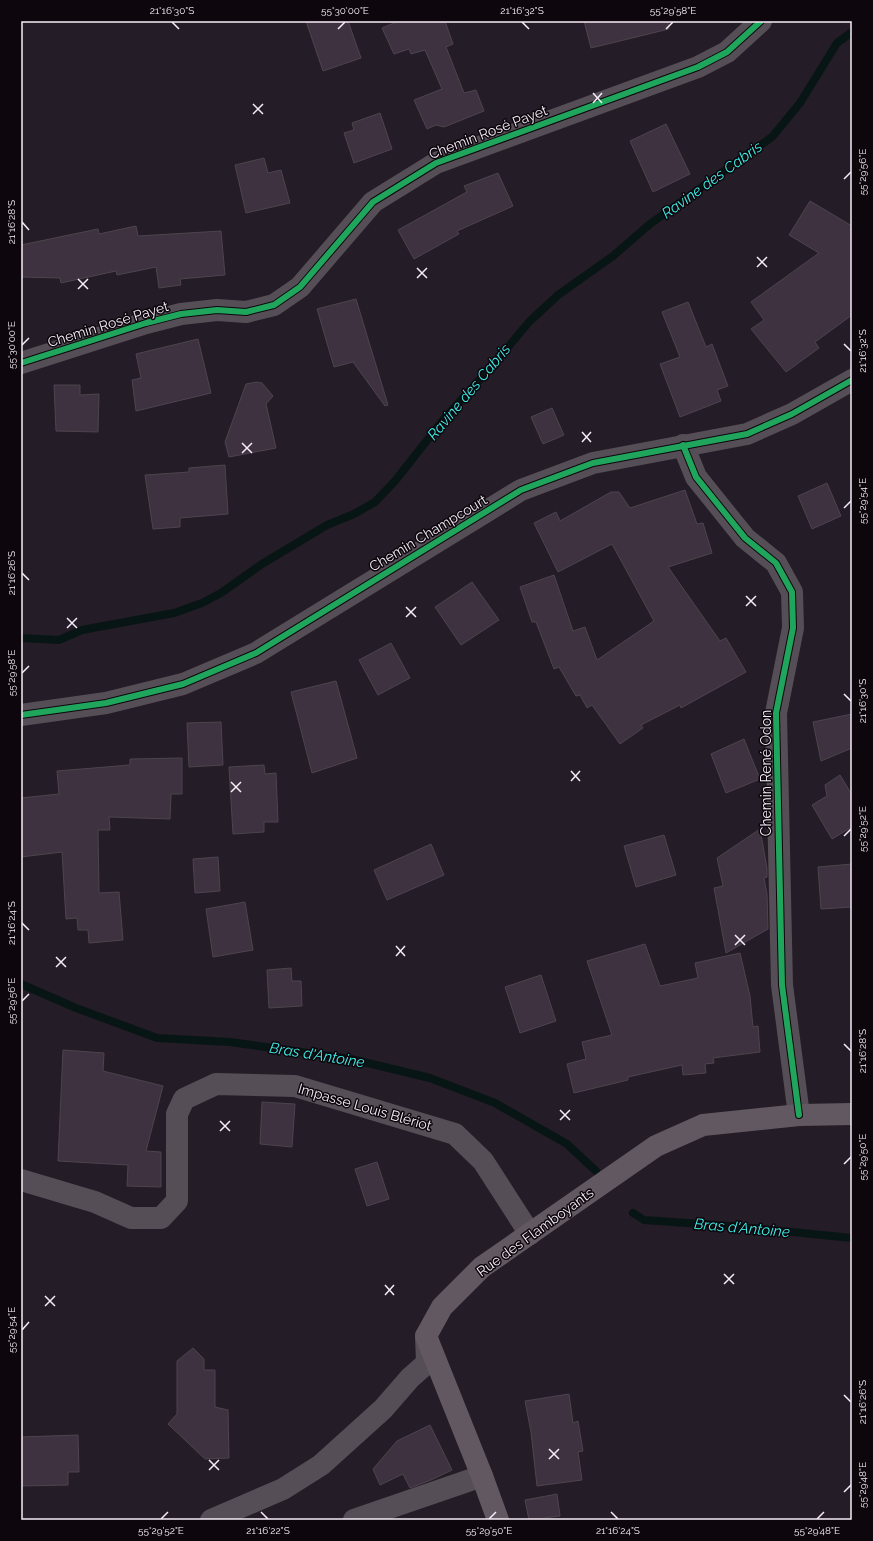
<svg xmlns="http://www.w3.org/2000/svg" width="873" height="1541" viewBox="0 0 873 1541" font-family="Raleway,sans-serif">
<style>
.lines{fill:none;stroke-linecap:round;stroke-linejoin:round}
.stream{stroke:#081515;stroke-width:8}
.building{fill:#3f3240;stroke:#4c454d}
.minor{stroke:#564e56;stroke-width:22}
.secondary{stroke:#625862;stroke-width:22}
.cycleway-casing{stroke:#0d070d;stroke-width:8}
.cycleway{stroke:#20a55d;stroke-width:6}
.ticks{fill:none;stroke:#f7edf8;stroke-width:1.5}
.labels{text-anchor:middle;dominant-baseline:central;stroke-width:3;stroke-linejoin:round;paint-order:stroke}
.street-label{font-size:14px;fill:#f7edf8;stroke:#0d070d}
.water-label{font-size:15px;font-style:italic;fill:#3fefe8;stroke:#0d070d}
.neatline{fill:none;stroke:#f7edf8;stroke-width:1.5}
.ticks-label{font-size:10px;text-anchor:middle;fill:#f7edf8}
</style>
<rect width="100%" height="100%" fill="#241c26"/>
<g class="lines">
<g class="stream">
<polyline points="21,638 59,640 82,630 174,613 202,603 221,593 262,564 327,525 354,514 375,502 395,481 443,420 492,366 529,322 558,295 613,256 650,224 772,137 800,103 837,43 852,32"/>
<polyline points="21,984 76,1008 157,1038 230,1042 351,1059 430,1078 495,1103 567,1144 596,1171"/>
<polyline points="633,1213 644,1220 731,1226 852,1238"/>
</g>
</g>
<g class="building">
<polygon points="306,21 348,21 361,58 323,71"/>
<polygon points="399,21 445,21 453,44 446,47 464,93 476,90 484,111 444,127 436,125 427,129 414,100 442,89 425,50 411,54 409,49 394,54 382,28"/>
<polygon points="584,21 668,21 669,29 591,48"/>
<polygon points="380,113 392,149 354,163 344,133 354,130 352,123"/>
<polygon points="666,124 690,174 653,192 630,141"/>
<polygon points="264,158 268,173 281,170 290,203 246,213 235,165"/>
<polygon points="498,173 513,206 457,231 459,234 414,259 398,230 467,192 464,186"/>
<polygon points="810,201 852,226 852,315 815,342 819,348 786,372 751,329 764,320 751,302 819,253 789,235"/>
<polygon points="136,226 138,236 221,231 225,275 180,279 181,285 159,288 156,267 117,275 116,271 61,283 60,278 21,277 21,245 98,229 99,234"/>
<polygon points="356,299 388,405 385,406 353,362 334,367 317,309"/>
<polygon points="688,302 706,347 712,344 728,386 717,390 721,401 680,417 660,364 680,357 662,312"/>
<polygon points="198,339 211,393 136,411 132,380 141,378 136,354"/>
<polygon points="256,382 262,383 273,396 266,404 276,448 229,457 225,442 246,384"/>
<polygon points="54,385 80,385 80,395 99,394 98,432 56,431"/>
<polygon points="552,408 564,435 543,444 531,417"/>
<polygon points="225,465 228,514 180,518 180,527 153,529 145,475 189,472 189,468"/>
<polygon points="827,483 841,516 812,529 798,496"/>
<polygon points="685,490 697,524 703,523 712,553 668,567 720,641 726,638 746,672 681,708 680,705 641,725 643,728 620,744 592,705 587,708 580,695 576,696 559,667 554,669 536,622 532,622 520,587 554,575 573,631 585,627 597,660 654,621 612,544 558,572 534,523 556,512 560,521 611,492 619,492 630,508"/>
<polygon points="472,582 499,620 461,645 435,607"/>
<polygon points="391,643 410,678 378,695 359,660"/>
<polygon points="336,681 357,758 312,773 291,692"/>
<polygon points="852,714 852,748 821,761 813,722"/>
<polygon points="221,722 223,765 189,767 187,723"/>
<polygon points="744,739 760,779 726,793 711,754"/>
<polygon points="182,758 182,794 171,794 170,819 109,817 110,830 98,830 99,893 119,892 123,940 89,943 88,930 78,930 77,918 66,919 62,852 21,857 21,798 59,794 57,771 130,765 130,759"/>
<polygon points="264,765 265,774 276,773 278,822 264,822 264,832 233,834 229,767"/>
<polygon points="840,775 852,795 852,827 832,839 812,805 827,796 825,785"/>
<polygon points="760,829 767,868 767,877 764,878 767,894 768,929 726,953 714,888 723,886 717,858"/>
<polygon points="664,835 676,875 636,887 624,846"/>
<polygon points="431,844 444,875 387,900 374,870"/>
<polygon points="218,857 220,891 195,893 193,859"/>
<polygon points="852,864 852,907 821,909 818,867"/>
<polygon points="245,902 253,950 213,957 206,909"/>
<polygon points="645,944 660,986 698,978 695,963 740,953 750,996 753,1027 758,1026 760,1052 713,1058 714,1063 705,1064 706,1073 683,1075 682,1065 628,1077 628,1080 574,1093 567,1064 586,1059 582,1042 612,1035 587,961"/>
<polygon points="291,968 292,981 301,981 302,1006 269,1008 267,970"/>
<polygon points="541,975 556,1021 520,1033 505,987"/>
<polygon points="63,1050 104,1053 103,1071 163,1086 146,1151 161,1152 161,1187 127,1186 128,1165 58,1161"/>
<polygon points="262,1102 295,1104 292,1147 260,1144"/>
<polygon points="377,1162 389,1199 367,1206 355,1169"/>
<polygon points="193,1348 204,1359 204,1370 215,1370 215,1407 228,1410 229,1458 205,1459 168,1424 177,1414 177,1361"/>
<polygon points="569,1394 573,1423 578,1421 583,1451 578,1452 582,1480 537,1486 531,1432 525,1401"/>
<polygon points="430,1425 452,1470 431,1480 410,1488 403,1474 380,1485 373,1469 397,1441"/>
<polygon points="78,1435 79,1472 68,1472 68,1485 21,1486 21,1437"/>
<polygon points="557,1494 560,1516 529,1520 525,1500"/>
</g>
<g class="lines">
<g class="minor">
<polyline points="21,363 146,323 181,314 217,310 246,312 274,305 300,287 373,202 436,163 698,67 727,52 761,21"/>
<polyline points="683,445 696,477 745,538 776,563 792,592 793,628 776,713 782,985 799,1115"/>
<polyline points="21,715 106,703 183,684 256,653 521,490 593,463 747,434 792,414 852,380"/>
<polyline points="21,1180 95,1202 131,1218 161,1218 177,1201 177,1114 184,1099 216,1084 295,1086 455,1134 483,1161 530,1234"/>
<polyline points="211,1520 283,1489 321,1465 383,1409 410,1378 427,1363 426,1336"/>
<polyline points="354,1520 482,1476"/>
</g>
<polyline class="secondary" points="498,1520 482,1476 426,1336 442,1307 482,1267 656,1146 703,1125 799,1115 852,1114"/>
<defs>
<g id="cycleway">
<polyline points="21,363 146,323 181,314 217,310 246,312 274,305 300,287 373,202 436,163 698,67 727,52 761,21"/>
<polyline points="683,445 696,477 745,538 776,563 792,592 793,628 776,713 782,985 799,1115"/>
<polyline points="21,715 106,703 183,684 256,653 521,490 593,463 747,434 792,414 852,380"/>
</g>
</defs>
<use href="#cycleway" class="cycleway-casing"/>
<use href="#cycleway" class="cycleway"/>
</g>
<path class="ticks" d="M172 22 179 29M522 22 529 29M338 29 345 22M666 29 673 22M593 93 602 103M593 103 602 93M253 104 263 114M253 114 263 104M844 179 851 172M22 222 29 230M757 257 767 267M757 267 767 257M417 268 427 278M417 278 427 268M78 279 88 289M78 289 88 279M844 344 851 351M22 345 29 338M582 432 591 442M582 442 591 432M242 443 252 453M242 453 252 443M844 508 851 501M22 573 29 580M746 596 756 606M746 606 756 596M406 607 416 617M406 617 416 607M67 618 77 628M67 628 77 618M22 673 29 666M844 694 851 701M571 771 580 781M571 781 580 771M231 782 241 792M231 792 241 782M844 836 851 829M22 923 29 930M735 935 745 945M735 945 745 935M396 946 405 956M396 956 405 946M56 957 66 967M56 967 66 957M22 1001 29 994M844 1044 851 1051M560 1110 570 1120M560 1120 570 1110M220 1121 230 1131M220 1131 230 1121M844 1164 851 1157M724 1274 734 1284M724 1284 734 1274M385 1285 394 1295M385 1295 394 1285M45 1296 55 1306M45 1306 55 1296M22 1330 29 1322M844 1395 851 1402M549 1449 559 1459M549 1459 559 1449M209 1460 219 1470M209 1470 219 1460M844 1492 851 1485M261 1512 268 1519M611 1512 618 1519M161 1519 168 1512M489 1519 496 1512M817 1519 824 1512"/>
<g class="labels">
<g class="street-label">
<text transform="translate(488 132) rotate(-21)">Chemin Rosé Payet</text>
<text transform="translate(108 324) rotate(-17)">Chemin Rosé Payet</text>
<text transform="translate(428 533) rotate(-31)">Chemin Champcourt</text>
<text transform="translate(766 773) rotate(-90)">Chemin René Odon</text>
<text transform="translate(365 1107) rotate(16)">Impasse Louis Blériot</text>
<text transform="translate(535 1232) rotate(-36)">Rue des Flamboyants</text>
</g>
<g class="water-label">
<text transform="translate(712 180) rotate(-36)">Ravine des Cabris</text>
<text transform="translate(469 392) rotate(-50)">Ravine des Cabris</text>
<text transform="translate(317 1055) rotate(9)">Bras d'Antoine</text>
<text transform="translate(742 1228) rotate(5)">Bras d'Antoine</text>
</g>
</g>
<rect width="873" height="1541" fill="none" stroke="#0d070d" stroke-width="44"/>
<rect x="22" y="22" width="829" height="1497" class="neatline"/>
<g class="ticks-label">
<text x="172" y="14">21°16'30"S</text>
<text x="345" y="14">55°30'00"E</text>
<text x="522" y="14">21°16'32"S</text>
<text x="673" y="14">55°29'58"E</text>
<text transform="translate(862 172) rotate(-90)" y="4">55°29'56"E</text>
<text transform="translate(11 222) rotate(-90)" y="4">21°16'28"S</text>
<text transform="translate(11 345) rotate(-90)" y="4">55°30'00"E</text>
<text transform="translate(862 351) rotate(-90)" y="4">21°16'32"S</text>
<text transform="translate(862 501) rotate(-90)" y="4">55°29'54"E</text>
<text transform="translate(11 573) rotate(-90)" y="4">21°16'26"S</text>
<text transform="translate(11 673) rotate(-90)" y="4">55°29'58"E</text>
<text transform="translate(862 701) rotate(-90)" y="4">21°16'30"S</text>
<text transform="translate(862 829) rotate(-90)" y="4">55°29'52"E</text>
<text transform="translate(11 923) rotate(-90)" y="4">21°16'24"S</text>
<text transform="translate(11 1001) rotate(-90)" y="4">55°29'56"E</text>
<text transform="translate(862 1051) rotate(-90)" y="4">21°16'28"S</text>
<text transform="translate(862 1157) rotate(-90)" y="4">55°29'50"E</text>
<text transform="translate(11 1330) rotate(-90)" y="4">55°29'54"E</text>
<text transform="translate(862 1402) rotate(-90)" y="4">21°16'26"S</text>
<text transform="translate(862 1485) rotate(-90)" y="4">55°29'48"E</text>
<text x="161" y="1534">55°29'52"E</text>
<text x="268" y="1534">21°16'22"S</text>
<text x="489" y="1534">55°29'50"E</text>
<text x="618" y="1534">21°16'24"S</text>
<text x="817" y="1534">55°29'48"E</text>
</g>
</svg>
